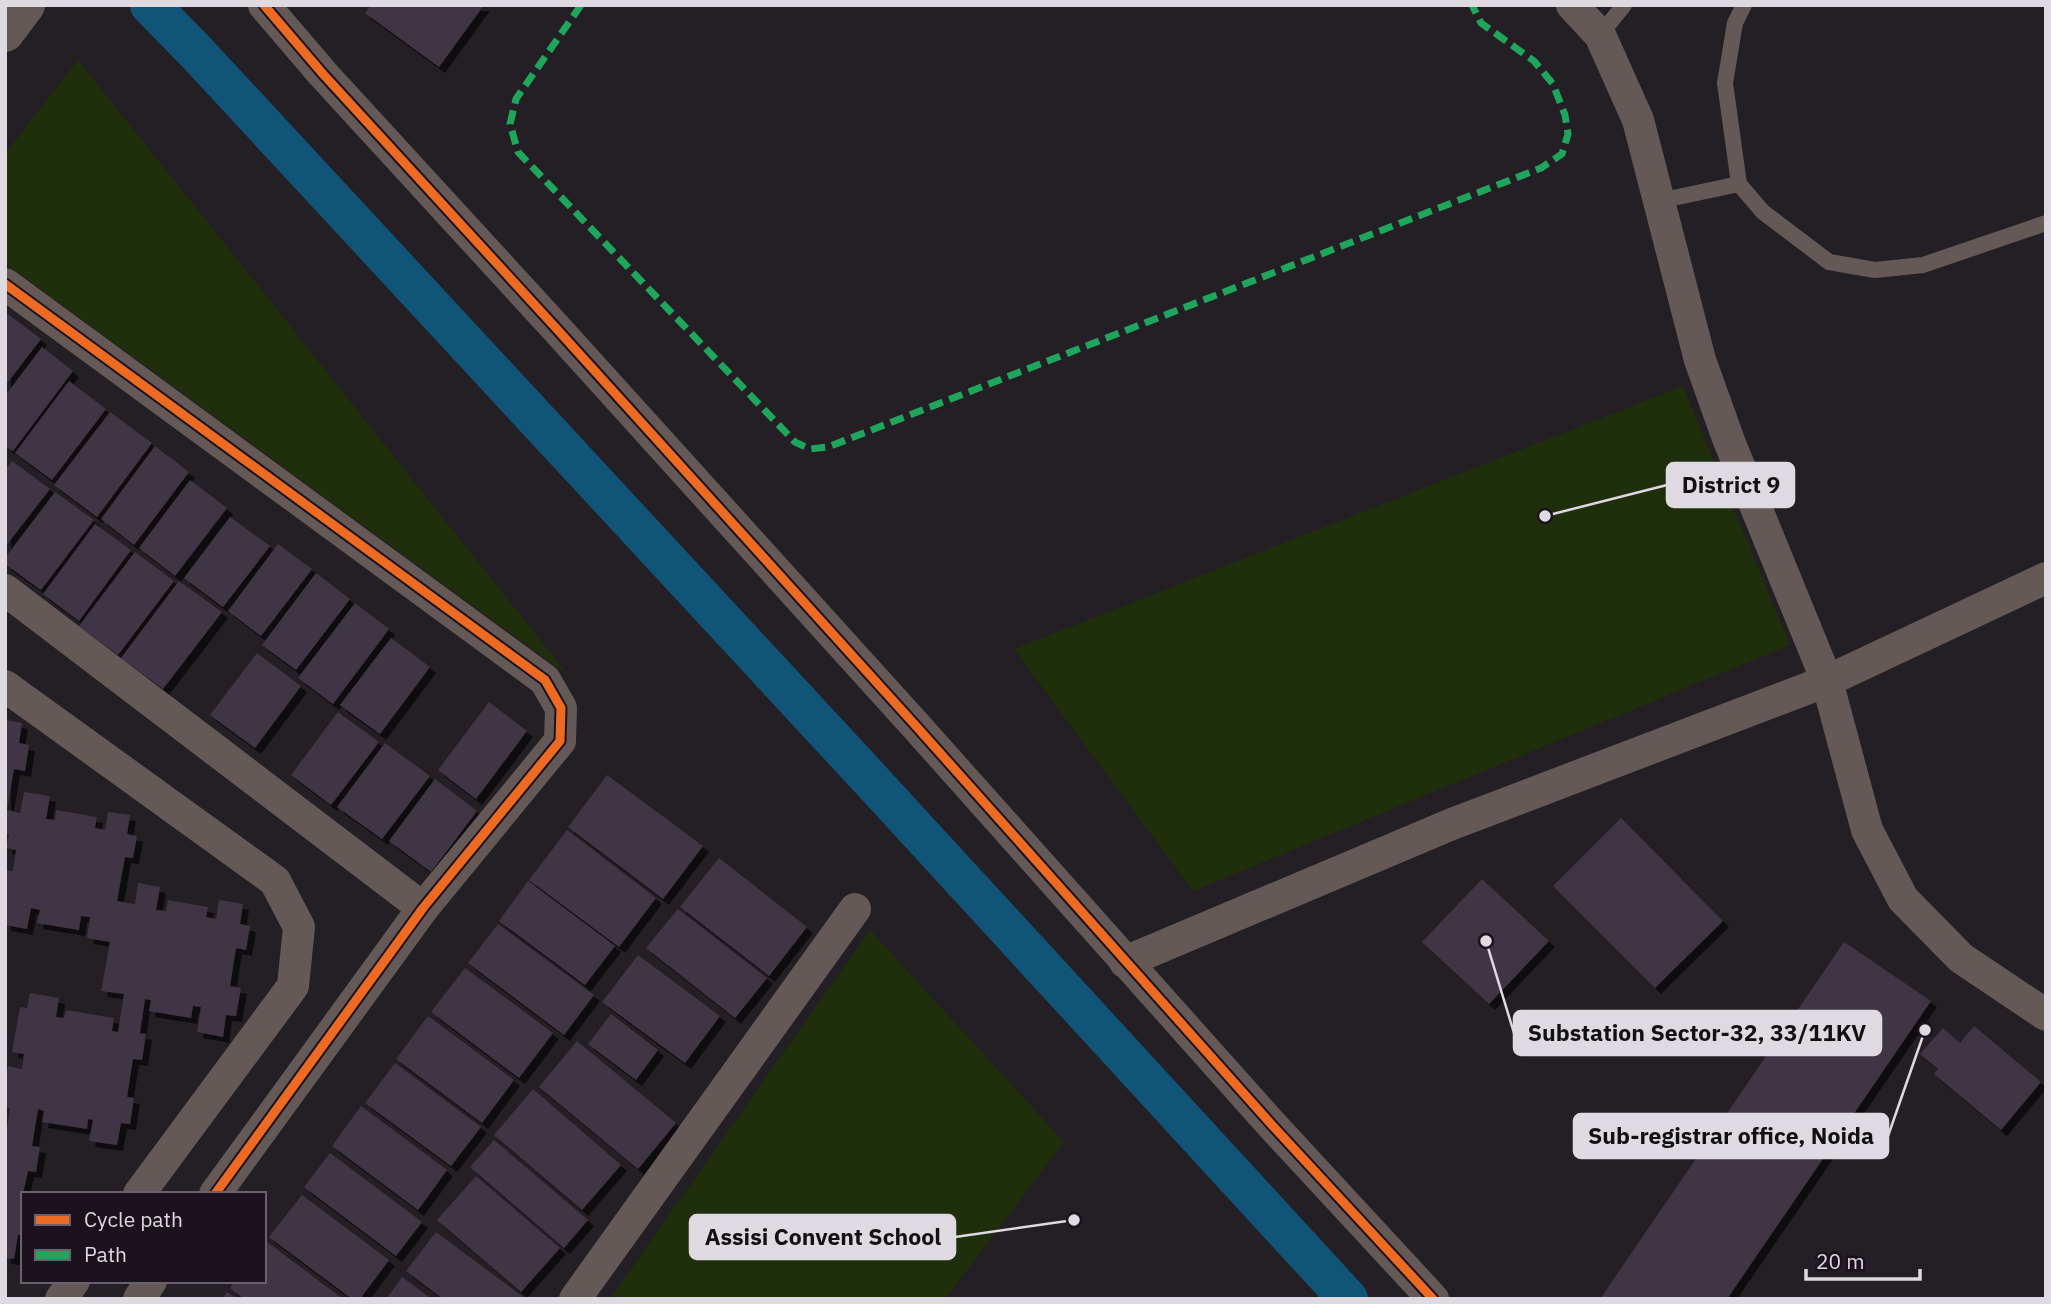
<svg xmlns="http://www.w3.org/2000/svg" width="2051" height="1304" viewBox="0 0 2051 1304" font-family="'IBM Plex Sans',sans-serif">
<style>
.green{fill:#202f0b}
.lines{fill:none;stroke-linecap:round;stroke-linejoin:round}
.canal{stroke:#105578;stroke-width:40}
.building{fill:#403544;filter:url(#shadow)}
.service{stroke:#645956;stroke-width:16}
.minor{stroke:#645956;stroke-width:32}
.tertiary{stroke:#645956;stroke-width:38}
.quiet{stroke:#20a55d;stroke-width:7;stroke-dasharray:14 7;stroke-linecap:butt}
.cycleway-casing{stroke:#1b121e;stroke-width:13}
.cycleway{stroke:#ed6a23;stroke-width:9}
.leader{fill:none;stroke:#dfd9e1;stroke-width:2.5}
.callout-dot{fill:#dfd9e1;stroke:#1b121e;stroke-width:2.5}
.callout{fill:#dfd9e1;stroke:#dfd9e1;stroke-width:2.5}
.callout-label{font-size:23px;text-anchor:middle;font-weight:bold;fill:#111}
</style>
<defs>
<filter id="shadow"><feDropShadow dx="6" dy="6" stdDeviation="0" flood-color="#0009"/></filter>
</defs>
<rect width="100%" height="100%" fill="#231f24"/>
<g class="green">
<polygon points="78,60 569,676 5,263 5,154"/>
<polygon points="1683,386 1790,645 1193,891 1014,649"/>
<polygon points="870,930 1064,1142 945,1299 610,1299"/>
</g>
<g class="lines">
<polyline class="canal" points="150,5 197,53 870,779 1348,1299"/>
</g>
<g class="building">
<polygon points="371,5 484,5 439,67 365,13"/>
<polygon points="8,314 41,339 5,386 5,319"/>
<polygon points="42,347 73,371 13,451 5,446 5,396"/>
<polygon points="69,381 106,409 52,480 15,453"/>
<polygon points="110,412 152,443 97,517 54,485"/>
<polygon points="155,446 189,472 134,545 101,519"/>
<polygon points="12,461 50,489 5,547 5,470"/>
<polygon points="190,480 227,508 175,576 139,548"/>
<polygon points="55,492 94,520 41,590 5,564 5,558"/>
<polygon points="230,517 270,546 223,607 184,578"/>
<polygon points="95,524 131,550 79,621 43,594"/>
<polygon points="278,544 312,569 261,636 228,611"/>
<polygon points="135,552 174,581 118,655 79,626"/>
<polygon points="316,573 350,599 296,670 262,645"/>
<polygon points="179,581 222,612 163,689 121,658"/>
<polygon points="355,603 389,629 333,704 298,678"/>
<polygon points="391,638 430,667 380,734 340,705"/>
<polygon points="257,653 301,686 255,748 210,715"/>
<polygon points="489,702 527,731 476,799 438,770"/>
<polygon points="338,712 379,742 331,805 291,775"/>
<polygon points="5,720 22,723 19,743 29,745 25,771 14,769 7,810 20,813 24,792 50,796 46,819 55,820 56,810 97,817 95,828 105,830 108,812 130,815 127,834 137,836 133,858 125,857 117,901 135,904 138,883 160,887 156,910 166,911 168,900 208,907 206,917 216,919 219,900 243,904 240,924 250,926 246,950 236,948 230,986 241,988 236,1016 226,1015 223,1037 197,1032 201,1007 193,1006 191,1018 149,1011 151,1000 145,999 140,1033 146,1034 142,1060 133,1059 127,1097 134,1098 130,1124 121,1123 117,1145 89,1141 93,1120 88,1119 87,1129 42,1122 44,1111 38,1109 32,1146 40,1147 36,1172 28,1171 23,1194 23,1235 18,1235 14,1259 5,1258 5,1128 7,1128 10,1108 5,1107 5,1082 8,1066 22,1069 24,1054 12,1052 20,1007 27,1008 30,993 59,998 56,1017 64,1018 66,1010 114,1018 112,1031 118,1032 124,994 101,991 110,942 87,938 90,917 81,916 79,930 37,923 40,910 31,908 27,929 5,925 5,870 13,871 16,850 6,848 9,834 5,833"/>
<polygon points="385,743 430,776 382,839 337,807"/>
<polygon points="607,775 703,846 663,899 568,827"/>
<polygon points="435,779 477,811 431,872 389,841"/>
<polygon points="1621,818 1723,921 1655,988 1553,886"/>
<polygon points="567,830 656,898 619,947 529,880"/>
<polygon points="719,858 807,927 769,976 680,907"/>
<polygon points="1482,879 1549,941 1489,1004 1422,942"/>
<polygon points="528,881 615,946 585,985 499,921"/>
<polygon points="678,909 767,978 735,1018 646,948"/>
<polygon points="498,924 594,995 564,1035 468,963"/>
<polygon points="1844,942 1931,1001 1727,1299 1600,1299"/>
<polygon points="638,955 720,1016 685,1063 602,1002"/>
<polygon points="465,968 553,1033 519,1078 431,1012"/>
<polygon points="611,1014 658,1050 636,1080 588,1044"/>
<polygon points="428,1016 514,1080 482,1123 396,1059"/>
<polygon points="1974,1026 2041,1082 2001,1130 1934,1074 1938,1069 1920,1054 1943,1028 1960,1043"/>
<polygon points="577,1041 676,1123 638,1169 539,1087"/>
<polygon points="395,1063 481,1127 451,1166 365,1103"/>
<polygon points="533,1089 621,1165 582,1210 494,1135"/>
<polygon points="361,1106 447,1170 418,1210 332,1146"/>
<polygon points="494,1140 588,1220 564,1248 470,1167"/>
<polygon points="330,1153 422,1222 396,1256 304,1187"/>
<polygon points="476,1176 560,1248 521,1292 437,1220"/>
<polygon points="302,1195 389,1260 360,1299 352,1299 269,1237"/>
<polygon points="436,1232 526,1299 443,1299 406,1271"/>
<polygon points="266,1241 343,1299 244,1299 230,1288 235,1281 264,1281"/>
<polygon points="402,1277 432,1299 386,1299"/>
<polygon points="227,1292 237,1299 222,1299"/>
</g>
<g class="lines">
<g class="service">
<polyline points="1600,35 1624,5"/>
<polyline points="1739,184 1725,83 1735,23 1744,5"/>
<polyline points="1659,201 1739,184 1763,212 1829,262 1875,270 1923,265 2046,223"/>
</g>
<g class="minor">
<polyline points="264,5 323,74 555,327 916,726 1271,1124 1433,1299"/>
<polyline points="1572,5 1600,35 1638,120 1700,360 1729,441 1827,681 1867,830 1903,899 1961,958 2046,1015"/>
<polyline points="5,284 545,680 561,708 560,741 423,908 215,1194"/>
<polyline points="5,590 423,908"/>
<polyline points="5,686 275,881 299,927 293,986 139,1194"/>
<polyline points="1125,962 1452,824 1827,681 2046,578"/>
<polyline points="61,1299 74,1281"/>
<polyline points="139,1299 151,1281"/>
<polyline points="575,1299 855,909"/>
</g>
<polyline class="tertiary" points="5,33 26,5"/>
<polyline class="quiet" points="581,5 516,99 510,124 518,152 795,442 810,449 828,447 1541,168 1562,154 1568,134 1565,115 1553,84 1534,61 1481,23 1472,5"/>
<defs>
<g id="cycleway">
<polyline points="264,5 323,74 555,327 916,726 1271,1124 1433,1299"/>
<polyline points="5,284 545,680 561,708 560,741 423,908 215,1194"/>
</g>
</defs>
<use href="#cycleway" class="cycleway-casing"/>
<use href="#cycleway" class="cycleway"/>
</g>
<path class="leader" d="M1545 516L1667 485M1486 941L1514 1033M1925 1030L1888 1136M1074 1220L955 1237"/>
<g class="callout-dot">
<circle cx="1545" cy="516" r="7"/>
<circle cx="1486" cy="941" r="7"/>
<circle cx="1925" cy="1030" r="7"/>
<circle cx="1074" cy="1220" r="7"/>
</g>
<g class="callout">
<rect x="1667" y="463" width="127" height="44" rx="7"/>
<rect x="1514" y="1011" width="367" height="44" rx="7"/>
<rect x="1574" y="1114" width="314" height="44" rx="7"/>
<rect x="690" y="1215" width="265" height="44" rx="7"/>
</g>
<g class="callout-label">
<text x="1731" y="493">District 9</text>
<text x="1697" y="1041">Substation Sector-32, 33/11KV</text>
<text x="1731" y="1144">Sub-registrar office, Noida</text>
<text x="823" y="1245">Assisi Convent School</text>
</g>
<rect width="2051" height="1304" fill="none" stroke="#dfd9e1" stroke-width="14"/>
<rect x="21" y="1192" width="245" height="91" fill="#1b121e" stroke="#69626c" stroke-width="2"/>
<rect x="35" y="1215" width="35" height="10" fill="#ed6a23" stroke="#69626c" stroke-width="2"/>
<text x="84" y="1227" font-size="21" fill="#dfd9e1">Cycle path</text>
<rect x="35" y="1250" width="35" height="10" fill="#20a55d" stroke="#69626c" stroke-width="2"/>
<text x="84" y="1262" font-size="21" fill="#dfd9e1">Path</text>
<path d="M1806 1269v10h114v-10" fill="none" stroke="#dfd9e1" stroke-width="3.5"/>
<text x="1816" y="1269" font-size="21" fill="#dfd9e1" stroke="#1b121e" stroke-width="5" paint-order="stroke">20 m</text>
</svg>
